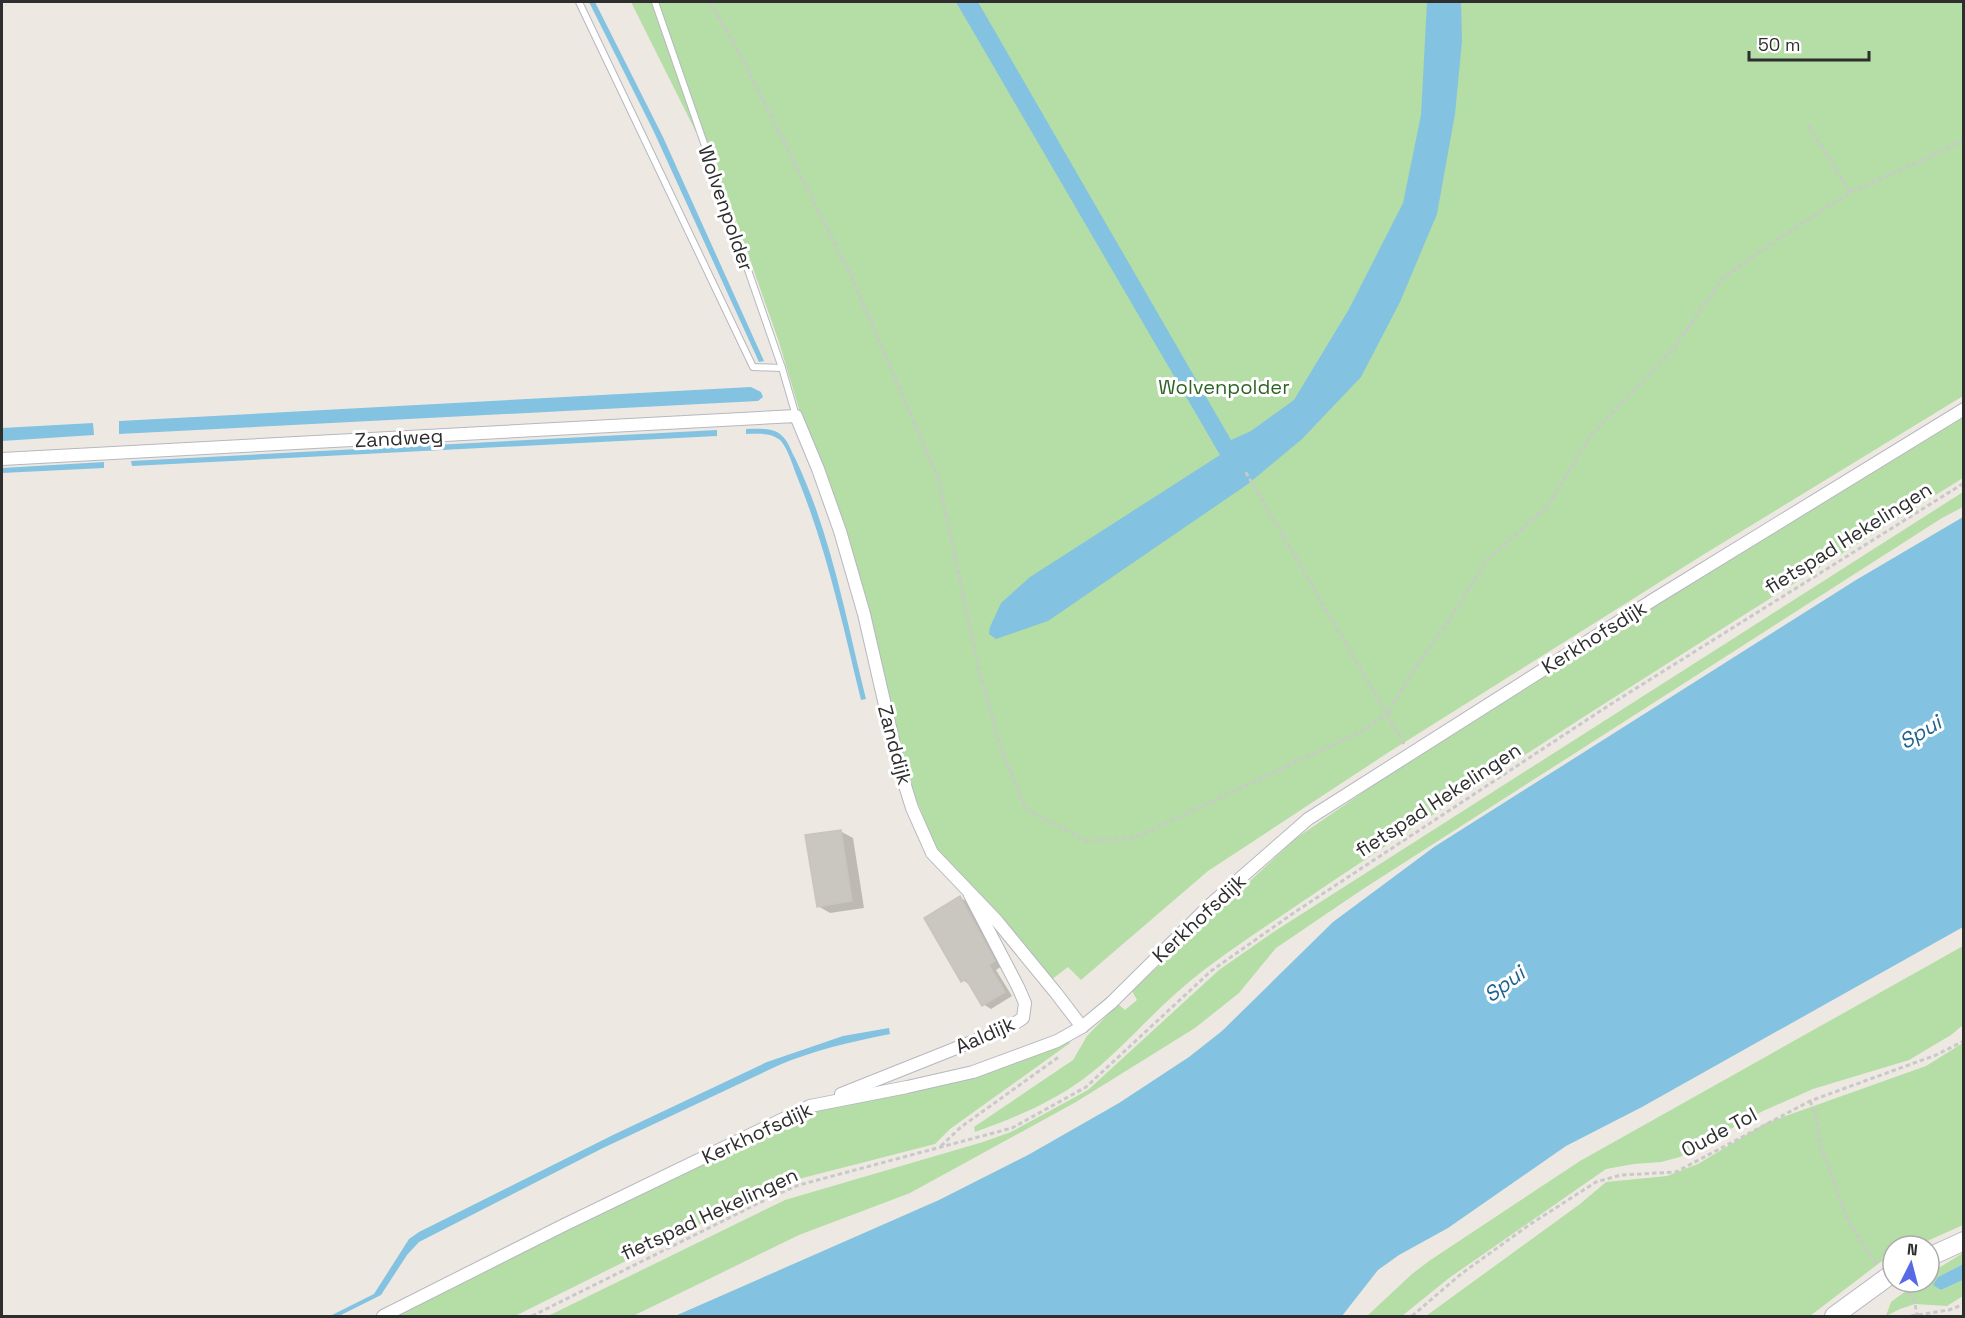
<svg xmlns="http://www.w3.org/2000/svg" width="1965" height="1318" viewBox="0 0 1965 1318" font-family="'Space Grotesk',sans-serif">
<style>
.green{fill:#b5dda6}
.water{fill:#83c3e1}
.shadow{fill:#0003}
.building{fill:#cac7c0;stroke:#c9c5bc;stroke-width:1.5}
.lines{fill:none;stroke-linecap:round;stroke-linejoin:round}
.lane-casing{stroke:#b6b7c0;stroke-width:8}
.street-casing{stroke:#b6b7c0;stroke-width:14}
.secondary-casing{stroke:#b6b7c0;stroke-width:20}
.path{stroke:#c9c9c9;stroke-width:3;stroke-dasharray:4.5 3;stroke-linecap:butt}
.lane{stroke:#fff;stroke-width:6}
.street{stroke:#fff;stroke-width:12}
.secondary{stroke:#fff;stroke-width:18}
.labels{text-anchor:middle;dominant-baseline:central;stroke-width:6;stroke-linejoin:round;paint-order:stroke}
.street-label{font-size:20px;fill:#2e2e2e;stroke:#fff}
.park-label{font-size:20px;fill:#2e6425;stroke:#fff}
.water-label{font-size:21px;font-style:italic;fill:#1e6391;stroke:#fff}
</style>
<rect width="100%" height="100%" fill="#ede9e2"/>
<g class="green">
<polygon points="631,2 1963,2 1963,396 1706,553 1389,752 1208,871 1081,980 1068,967 1051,980 975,889 940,853 935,845 912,789 779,342 726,192"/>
<path d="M1963 415V478C1723 627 1484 778 1250 937 1224 955 1198 973 1174 995 1143 1023 1116 1055 1082 1080 1050 1103 1012 1119 975 1132L974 1127 1073 1060 1087 1036 1118 1004 1125 1010 1137 1000 1132 991 1295 839 1397 769 1678 588Z"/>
<polygon points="1963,492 1963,507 1942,518 1363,889 1276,948 1239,993 1195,1028 1076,1102 910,1193 799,1235 633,1316 548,1316 785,1200 983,1142 1011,1132 1088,1090 1219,970 1275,931"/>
<polygon points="1963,946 1963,1025 1951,1035 1909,1060 1813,1089 1763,1111 1680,1157 1661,1162 1634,1164 1606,1169 1449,1278 1402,1316 1367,1316 1412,1274 1429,1261 1580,1161"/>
<polygon points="1069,1040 1070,1043 950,1129 935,1144 783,1183 515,1316 395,1316 800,1115"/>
<polygon points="1963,1043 1963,1225 1916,1246 1893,1246 1893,1256 1882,1261 1810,1316 1426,1316 1580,1204 1606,1182 1667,1176 1698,1164 1766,1123 1926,1066"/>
<polygon points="1963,1253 1963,1264 1938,1277 1941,1290 1963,1280 1963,1296 1947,1306 1915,1304 1900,1309 1886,1316 1891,1302 1918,1282 1929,1282 1929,1274"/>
</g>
<g class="water">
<polygon points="589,2 595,2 663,137 764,361 759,362 654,132"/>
<polygon points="956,2 978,2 1231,440 1251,431 1294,400 1349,309 1403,203 1421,115 1427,2 1461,2 1462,41 1455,114 1437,214 1400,302 1361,377 1302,439 1248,484 1048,621 996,639 989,634 990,627 1001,603 1030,577 1220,455"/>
<polygon points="751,387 761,392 763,397 758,401 119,434 119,421"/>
<polygon points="93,423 94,435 2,441 2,428"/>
<path d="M746 429C757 429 772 427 781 435 788 440 791 451 795 458 831 533 846 619 866 699L861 700C843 626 827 550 798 479 793 467 789 451 781 441 772 432 757 434 746 434Z"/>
<polygon points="717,430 717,436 132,466 131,461"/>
<polygon points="104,462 104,468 2,473 2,468"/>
<polygon points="1963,517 1963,927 1642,1107 1566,1146 1448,1228 1399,1255 1378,1270 1342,1316 675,1316 939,1200 1028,1155 1119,1103 1189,1057 1222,1031 1333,922 1434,847 1856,580"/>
<path d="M889 1028 890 1034C850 1042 814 1050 777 1066L603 1148 419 1242 407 1255 381 1295 339 1316H330L374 1294 409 1239 419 1232 613 1135 767 1062 843 1036Z"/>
<polygon points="1963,1264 1963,1280 1941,1290 1933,1285 1938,1277"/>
</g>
<g class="shadow">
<polygon points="840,831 853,838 864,908 830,913 818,906"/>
<polygon points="960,898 968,902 1002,966 996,970 1012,996 991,1009 983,1004 970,985 963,980"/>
</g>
<g class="building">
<polygon points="841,830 852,901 817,907 805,835"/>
<polygon points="960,896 995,961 989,965 1005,992 982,1006 966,979 961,982 924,918"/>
</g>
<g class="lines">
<defs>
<g id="lane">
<polyline points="579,2 753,367 782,368"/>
<polyline points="655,2 782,368 796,416"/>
</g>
<g id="street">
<polyline points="2,459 796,416 818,469 840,531 864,614 899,766 912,808 932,853 997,921 1056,993 1082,1027"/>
<polyline points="841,1094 979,1039 1011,1026 1023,1018 1025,1003 1018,987 970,895"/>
<polyline points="383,1316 564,1225 810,1106 907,1087 973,1072 1057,1041 1082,1027 1111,1003 1212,903 1308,819 1656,598 1964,409"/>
</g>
<g id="secondary">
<polyline points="1929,1257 1964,1241"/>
<polyline points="1834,1316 1893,1273"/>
</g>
</defs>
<use href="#lane" class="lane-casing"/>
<use href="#street" class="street-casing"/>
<use href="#secondary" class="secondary-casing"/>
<g class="path">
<polyline points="710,2 741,56 852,278 939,481 978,666 1000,746 1026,809 1087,841 1134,838 1364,730 1387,714 1245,471"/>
<polyline points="1808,125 1850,192"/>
<polyline points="1404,744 1387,714 1411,674 1447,623 1487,560 1547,507 1592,434 1674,348 1722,279 1772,243 1851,192 1942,151 1964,139"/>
<polyline points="1810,1101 1815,1113 1820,1143 1848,1221 1877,1265"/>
<polyline points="941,1146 961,1127 1060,1056"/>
<polyline points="1903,1287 1914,1299 1917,1315"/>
<polyline points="532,1316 769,1198 799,1185 1012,1128 1086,1087 1211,971 1295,912 1611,704 1964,483"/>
<polyline points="1412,1316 1461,1274 1529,1225 1596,1182 1621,1175 1676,1172 1810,1101 1936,1055 1964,1041"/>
<polyline points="1911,1316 1949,1310 1964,1304"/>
</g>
<use href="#lane" class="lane"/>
<use href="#street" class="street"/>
<use href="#secondary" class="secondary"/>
</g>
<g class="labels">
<g class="street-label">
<text transform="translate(726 208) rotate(71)">Wolvenpolder</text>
<text transform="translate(399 438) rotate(-3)">Zandweg</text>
<text transform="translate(1848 538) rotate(-32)">fietspad Hekelingen</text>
<text transform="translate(1594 637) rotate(-32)">Kerkhofsdijk</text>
<text transform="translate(895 745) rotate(75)">Zanddijk</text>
<text transform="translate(1438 800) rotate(-33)">fietspad Hekelingen</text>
<text transform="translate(1199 918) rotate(-43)">Kerkhofsdijk</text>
<text transform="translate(985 1035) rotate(-24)">Aaldijk</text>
<text transform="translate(1719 1132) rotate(-28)">Oude Tol</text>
<text transform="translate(757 1133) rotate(-25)">Kerkhofsdijk</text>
<text transform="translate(709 1214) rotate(-25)">fietspad Hekelingen</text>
</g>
<g class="park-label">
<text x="1224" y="387">Wolvenpolder</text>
</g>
<g class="water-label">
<text transform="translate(1920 732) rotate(-31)">Spui</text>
<text transform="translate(1504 984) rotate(-37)">Spui</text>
</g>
</g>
<rect width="1965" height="1318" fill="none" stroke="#2e2e2e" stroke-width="6"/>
<g transform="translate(1911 1264) rotate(6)"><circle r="28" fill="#ffffff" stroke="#ababab" stroke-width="1.5"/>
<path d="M0-4.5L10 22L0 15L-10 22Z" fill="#5769e5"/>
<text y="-9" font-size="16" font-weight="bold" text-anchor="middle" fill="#2e2e2e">N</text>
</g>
<path d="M1749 51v9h120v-9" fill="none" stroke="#2e2e2e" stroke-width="3"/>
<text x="1758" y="51" font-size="18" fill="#2e2e2e" stroke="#ffffff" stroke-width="4.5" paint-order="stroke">50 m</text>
</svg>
